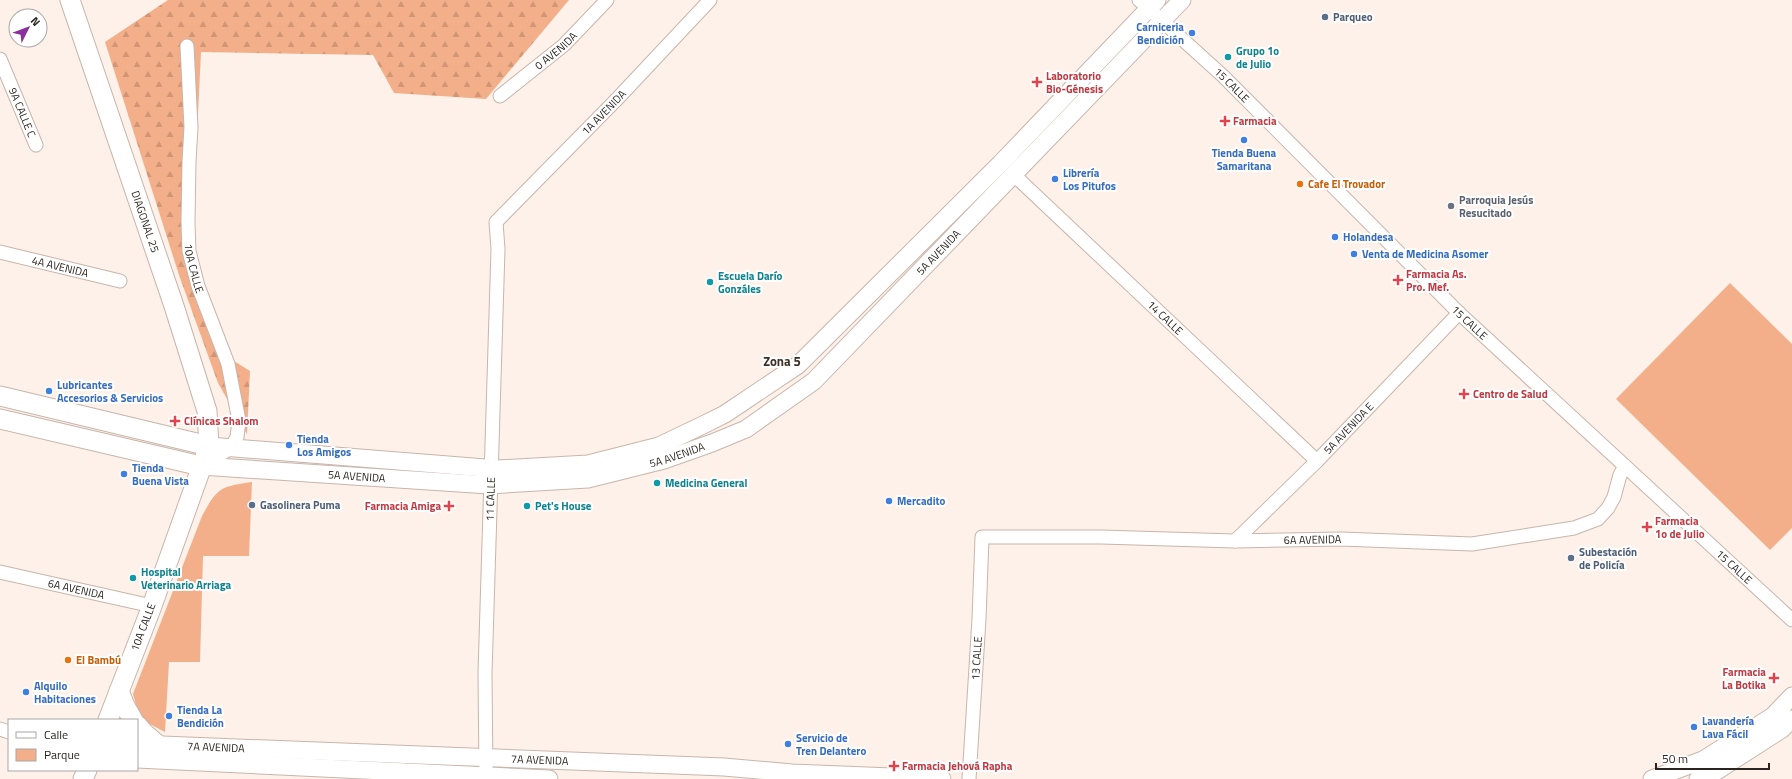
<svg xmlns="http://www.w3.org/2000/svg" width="1792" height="779" viewBox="0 0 1792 779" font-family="'Titillium Web',sans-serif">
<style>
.forest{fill:url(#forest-firs)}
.park{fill:#f3af89}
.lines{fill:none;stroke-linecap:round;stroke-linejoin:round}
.minor-casing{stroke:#c8b5ab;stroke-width:15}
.tertiary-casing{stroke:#c8b5ab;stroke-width:19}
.secondary-casing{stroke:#c8b5ab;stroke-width:21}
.minor{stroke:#fff;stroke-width:13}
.tertiary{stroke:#fff;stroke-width:17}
.secondary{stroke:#fff;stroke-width:19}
.service-dot{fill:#5c6f8a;stroke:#fff;stroke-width:1.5}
.shop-dot{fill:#3f7fe0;stroke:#fff;stroke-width:1.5}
.culture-dot{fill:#0f9aa8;stroke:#fff;stroke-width:1.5}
.health-dot{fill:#e0444e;stroke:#fff;stroke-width:1.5}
.food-dot{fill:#e8710a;stroke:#fff;stroke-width:1.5}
.worship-dot{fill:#6b7280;stroke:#fff;stroke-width:1.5}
.labels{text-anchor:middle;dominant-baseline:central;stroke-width:4;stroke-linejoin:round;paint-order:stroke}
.service-label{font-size:11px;font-weight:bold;fill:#4e5e75;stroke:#fff;text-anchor:start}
.shop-label{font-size:11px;font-weight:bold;fill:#366cbe;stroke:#fff;text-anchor:start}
.street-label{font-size:11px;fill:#2a231f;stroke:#fff}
.culture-label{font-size:11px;font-weight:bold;fill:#0d838f;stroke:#fff;text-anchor:start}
.health-label{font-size:11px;font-weight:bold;fill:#be3a42;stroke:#fff;text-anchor:start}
.food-label{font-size:11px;font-weight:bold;fill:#c56008;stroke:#fff;text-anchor:start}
.worship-label{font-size:11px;font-weight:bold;fill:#5b616d;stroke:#fff;text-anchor:start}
.quarter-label{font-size:13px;font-weight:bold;fill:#3d2f26;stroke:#fff}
</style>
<defs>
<pattern id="forest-firs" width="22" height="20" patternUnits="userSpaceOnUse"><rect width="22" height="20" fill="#f3af89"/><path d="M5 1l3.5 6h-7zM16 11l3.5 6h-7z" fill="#d09676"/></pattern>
</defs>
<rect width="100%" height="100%" fill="#fdf1ea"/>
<polygon class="forest" points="168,0 569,0 486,99 394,93 373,55 201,52 192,238 221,353 250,371 247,434 218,383 179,275 105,42"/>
<g class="park">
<polygon points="1730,283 1792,344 1792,528 1770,550 1616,399"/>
<path d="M252 482 249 556H203L200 662H169L165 732 144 721 136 705 133 694 202 516C218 487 220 487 252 482Z"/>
</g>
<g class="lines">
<defs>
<g id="minor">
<path id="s1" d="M1139 0 1223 76 1459 313 1792 620"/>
<path id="s2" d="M187 46 191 127 189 162 188 222 189 251 198 286 228 364 239 421 237 437 231 448 201 466"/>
<path id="s3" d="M0 59 36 145"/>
<path id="s4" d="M500 96 564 45 607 0"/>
<path id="s5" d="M1014 175 1317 461"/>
<path id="s6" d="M0 252 120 281"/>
<path id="s7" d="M1235 541 1317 461 1459 313"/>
<path id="s8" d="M0 572 152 606"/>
<polyline points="0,729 9,732"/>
<path id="s9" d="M486 776 485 673 498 249 496 222 618 98 710 0"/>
<path id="s10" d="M969 779 979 619 982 537H1101L1235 541 1341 539 1472 544 1574 528 1598 519 1608 508 1614 497 1620 475 1625 466"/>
</g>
<g id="tertiary">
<polyline points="209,446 498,469 588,464 659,446 705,424 725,414 798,365 1001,163 1157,0"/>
<path id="s11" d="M201 466 489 485 588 479 664 460 712 443 746 429 814 381 1182 0"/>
<path id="s12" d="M137 744 724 767 792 773 942 779"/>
<polyline points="137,759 549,779"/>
<polyline points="1652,779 1703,760 1773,716 1792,696"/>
<polyline points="1698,779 1712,774 1782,729 1792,719"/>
</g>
<g id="secondary">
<path id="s13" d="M70 0 174 306 207 411 209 446 152 606 108 720"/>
<polyline points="0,396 209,446"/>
<polyline points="0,419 201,466"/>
<polyline points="119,691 125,706 133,720"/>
<polyline points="137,725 144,733 157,744"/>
<polyline points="83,779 87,770"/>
</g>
</defs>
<use href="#minor" class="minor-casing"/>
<use href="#tertiary" class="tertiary-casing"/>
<use href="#secondary" class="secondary-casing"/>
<use href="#minor" class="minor"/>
<use href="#tertiary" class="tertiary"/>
<use href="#secondary" class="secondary"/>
</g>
<g class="service-dot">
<circle cx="1325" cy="17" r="4"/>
<circle cx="252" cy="505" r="4"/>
<circle cx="1571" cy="558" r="4"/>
</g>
<g class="shop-dot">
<circle cx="1192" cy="33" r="4"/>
<circle cx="1244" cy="140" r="4"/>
<circle cx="1055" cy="179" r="4"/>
<circle cx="1335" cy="237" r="4"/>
<circle cx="1354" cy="254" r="4"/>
<circle cx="49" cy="391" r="4"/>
<circle cx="289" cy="445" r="4"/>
<circle cx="124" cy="474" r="4"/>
<circle cx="889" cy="501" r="4"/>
<circle cx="26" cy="692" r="4"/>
<circle cx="169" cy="716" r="4"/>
<circle cx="1694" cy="727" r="4"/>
<circle cx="788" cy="744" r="4"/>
</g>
<g class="culture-dot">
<circle cx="1228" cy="57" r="4"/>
<circle cx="710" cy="282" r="4"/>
<circle cx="657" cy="483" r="4"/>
<circle cx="527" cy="506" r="4"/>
<circle cx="133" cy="578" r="4"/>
</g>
<g class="health-dot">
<path d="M1035 76h4v4h4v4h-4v4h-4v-4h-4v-4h4z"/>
<path d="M1223 115h4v4h4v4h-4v4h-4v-4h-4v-4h4z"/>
<path d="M1396 274h4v4h4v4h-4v4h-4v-4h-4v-4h4z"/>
<path d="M1462 388h4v4h4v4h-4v4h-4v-4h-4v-4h4z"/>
<path d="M173 415h4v4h4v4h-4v4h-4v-4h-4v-4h4z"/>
<path d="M447 500h4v4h4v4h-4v4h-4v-4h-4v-4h4z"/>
<path d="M1645 521h4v4h4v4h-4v4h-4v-4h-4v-4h4z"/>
<path d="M1772 672h4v4h4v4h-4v4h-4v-4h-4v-4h4z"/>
<path d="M892 760h4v4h4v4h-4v4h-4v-4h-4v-4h4z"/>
</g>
<g class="food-dot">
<circle cx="1300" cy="184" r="4"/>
<circle cx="68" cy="660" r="4"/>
</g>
<circle class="worship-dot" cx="1451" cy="206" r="4"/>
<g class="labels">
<g class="service-label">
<text x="1333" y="17">Parqueo</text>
<text x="260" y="505">Gasolinera Puma</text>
<text x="1579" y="552">Subestación<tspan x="1579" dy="13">de Policía</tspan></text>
</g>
<g class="shop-label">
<text x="1184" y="27" text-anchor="end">Carniceria<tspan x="1184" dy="13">Bendición</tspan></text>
<text x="1244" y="153" text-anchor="middle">Tienda Buena<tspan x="1244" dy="13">Samaritana</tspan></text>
<text x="1063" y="173">Librería<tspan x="1063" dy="13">Los Pitufos</tspan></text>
<text x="1343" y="237">Holandesa</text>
<text x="1362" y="254">Venta de Medicina Asomer</text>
<text x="57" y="385">Lubricantes<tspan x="57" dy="13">Accesorios &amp; Servicios</tspan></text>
<text x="297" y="439">Tienda<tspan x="297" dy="13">Los Amigos</tspan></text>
<text x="132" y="468">Tienda<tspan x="132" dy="13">Buena Vista</tspan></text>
<text x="897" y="501">Mercadito</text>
<text x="34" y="686">Alquilo<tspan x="34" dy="13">Habitaciones</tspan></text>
<text x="177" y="710">Tienda La<tspan x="177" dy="13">Bendición</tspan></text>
<text x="1702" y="721">Lavandería<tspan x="1702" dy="13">Lava Fácil</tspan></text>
<text x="796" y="738">Servicio de<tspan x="796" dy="13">Tren Delantero</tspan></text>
</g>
<g class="street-label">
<text stroke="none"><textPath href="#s4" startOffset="72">0 AVENIDA</textPath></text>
<text stroke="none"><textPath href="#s1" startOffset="126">15 CALLE</textPath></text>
<text stroke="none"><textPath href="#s9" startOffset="708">1A AVENIDA</textPath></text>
<text stroke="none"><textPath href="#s3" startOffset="58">9A CALLE C</textPath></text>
<text stroke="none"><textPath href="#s13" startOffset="234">DIAGONAL 25</textPath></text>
<text stroke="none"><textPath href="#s11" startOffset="816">5A AVENIDA</textPath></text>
<text stroke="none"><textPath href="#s6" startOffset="62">4A AVENIDA</textPath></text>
<text stroke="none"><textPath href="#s2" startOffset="223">10A CALLE</textPath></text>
<text stroke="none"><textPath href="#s5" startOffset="208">14 CALLE</textPath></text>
<text stroke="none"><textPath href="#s1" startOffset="462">15 CALLE</textPath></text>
<text stroke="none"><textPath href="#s7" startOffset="160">5A AVENIDA E</textPath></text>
<text stroke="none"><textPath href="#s11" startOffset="480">5A AVENIDA</textPath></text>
<text stroke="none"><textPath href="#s11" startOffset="156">5A AVENIDA</textPath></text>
<text stroke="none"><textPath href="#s9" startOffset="277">11 CALLE</textPath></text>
<text stroke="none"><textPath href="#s10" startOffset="573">6A AVENIDA</textPath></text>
<text stroke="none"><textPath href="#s1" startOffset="822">15 CALLE</textPath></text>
<text stroke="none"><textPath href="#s8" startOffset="78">6A AVENIDA</textPath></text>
<text transform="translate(143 627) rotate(-69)">10A CALLE</text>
<text stroke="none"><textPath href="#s10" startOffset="121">13 CALLE</textPath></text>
<text stroke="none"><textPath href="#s12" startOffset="79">7A AVENIDA</textPath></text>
<text stroke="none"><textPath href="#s12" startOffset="403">7A AVENIDA</textPath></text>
</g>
<g class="culture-label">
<text x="1236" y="51">Grupo 1o<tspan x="1236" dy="13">de Julio</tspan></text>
<text x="718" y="276">Escuela Darío<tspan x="718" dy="13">Gonzáles</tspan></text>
<text x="665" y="483">Medicina General</text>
<text x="535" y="506">Pet's House</text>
<text x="141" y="572">Hospital<tspan x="141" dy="13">Veterinario Arriaga</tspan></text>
</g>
<g class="health-label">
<text x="1046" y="76">Laboratorio<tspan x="1046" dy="13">Bio-Génesis</tspan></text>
<text x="1233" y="121">Farmacia</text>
<text x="1406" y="274">Farmacia As.<tspan x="1406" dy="13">Pro. Mef.</tspan></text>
<text x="1473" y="394">Centro de Salud</text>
<text x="184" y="421">Clínicas Shalom</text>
<text x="441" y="506" text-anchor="end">Farmacia Amiga</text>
<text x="1655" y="521">Farmacia<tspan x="1655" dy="13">1o de Julio</tspan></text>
<text x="1766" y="672" text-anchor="end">Farmacia<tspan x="1766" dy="13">La Botika</tspan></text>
<text x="902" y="766">Farmacia Jehová Rapha</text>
</g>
<g class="food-label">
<text x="1308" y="184">Cafe El Trovador</text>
<text x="76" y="660">El Bambú</text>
</g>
<g class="worship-label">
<text x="1459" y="200">Parroquia Jesús<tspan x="1459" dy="13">Resucitado</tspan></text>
</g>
<g class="quarter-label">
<text x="782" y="361">Zona 5</text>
</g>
</g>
<rect x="8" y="719" width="130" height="52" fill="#ffffff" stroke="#aaa7a5"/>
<rect x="16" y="732" width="20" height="6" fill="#ffffff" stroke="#aaa7a5"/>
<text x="44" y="739" font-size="12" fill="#2a231f">Calle</text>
<rect x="16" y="749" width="20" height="12" fill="#f3af89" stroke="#aaa7a5"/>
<text x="44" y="759" font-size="12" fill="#2a231f">Parque</text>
<g transform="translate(28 28) rotate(48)"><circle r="19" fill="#ffffff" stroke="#aaa7a5"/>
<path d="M0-3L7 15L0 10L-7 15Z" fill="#8a309c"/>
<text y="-6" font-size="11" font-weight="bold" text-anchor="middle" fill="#2a231f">N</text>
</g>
<path d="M1656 763v6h113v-6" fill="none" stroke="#2a231f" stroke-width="2"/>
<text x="1662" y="763" font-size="12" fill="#2a231f" stroke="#ffffff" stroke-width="3" paint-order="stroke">50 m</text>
</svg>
